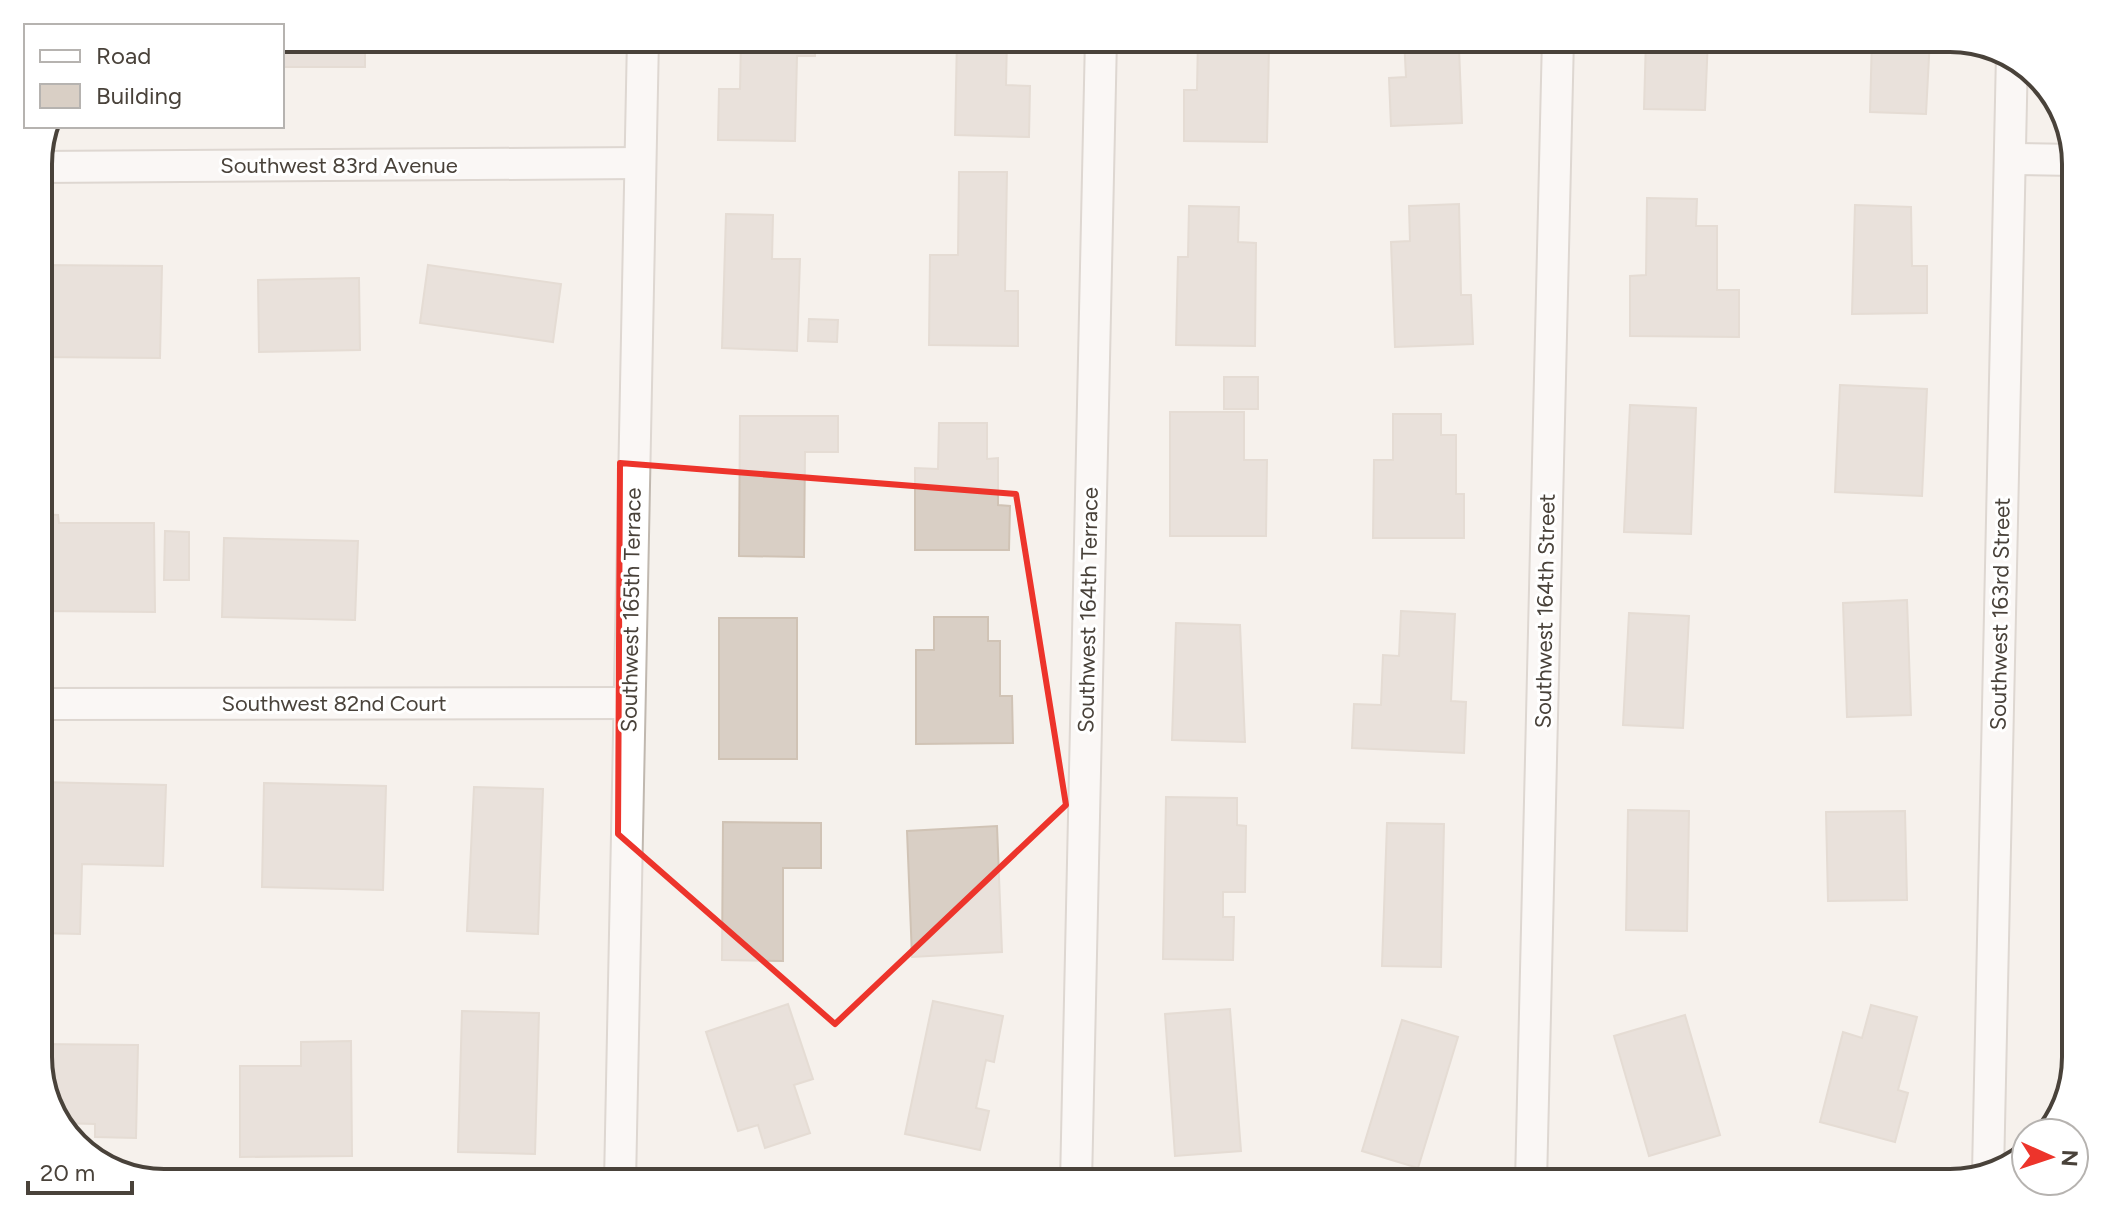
<svg xmlns="http://www.w3.org/2000/svg" width="2114" height="1221" viewBox="0 0 2114 1221" font-family="Figtree,sans-serif">
<style>
.building{fill:#d9cfc5;stroke:#d0c3b5;stroke-width:2}
.lines{fill:none;stroke-linecap:round;stroke-linejoin:round}
.street-casing{stroke:#c0b8af;stroke-width:34}
.street{stroke:#fff;stroke-width:30}
.marked{fill:none;stroke:#ed342b;stroke-width:6;stroke-linejoin:round}
.labels{text-anchor:middle;dominant-baseline:central;stroke-width:6;stroke-linejoin:round;paint-order:stroke}
.street-label{font-size:22px;fill:#49423a;stroke:#fff}
.rim{fill:none;stroke:#49423a;stroke-width:4}
</style>
<rect width="100%" height="100%" fill="#f5f1ec"/>
<g class="building">
<rect x="282" y="38" width="83" height="29"/>
<polygon points="470,38 519,38 519,53 470,51"/>
<polygon points="741,38 815,38 815,56 797,56 795,141 718,140 719,89 740,89"/>
<polygon points="957,38 1007,38 1006,85 1030,86 1029,137 955,135"/>
<polygon points="1198,38 1248,38 1248,47 1269,47 1267,142 1184,141 1184,90 1197,90"/>
<polygon points="1404,38 1477,38 1478,47 1459,48 1462,123 1391,126 1389,78 1406,77"/>
<polygon points="1646,38 1708,38 1705,110 1644,109"/>
<polygon points="1872,38 1930,38 1926,114 1870,112"/>
<polygon points="959,172 1007,172 1005,291 1018,291 1018,346 929,345 930,255 958,255"/>
<polygon points="1647,198 1697,199 1696,226 1717,226 1717,290 1739,290 1739,337 1630,336 1630,276 1646,275"/>
<polygon points="1459,204 1461,295 1471,295 1473,344 1395,347 1391,242 1410,241 1409,206"/>
<polygon points="1855,205 1911,207 1912,266 1927,266 1927,313 1852,314"/>
<polygon points="1189,206 1239,207 1238,242 1256,243 1255,346 1176,345 1178,257 1188,257"/>
<polygon points="726,214 773,215 772,259 800,259 797,351 722,348"/>
<polygon points="38,265 162,266 160,358 38,357"/>
<polygon points="428,265 561,284 553,342 420,323"/>
<polygon points="359,278 360,350 259,352 258,280"/>
<polygon points="809,319 838,320 837,342 808,341"/>
<rect x="1224" y="377" width="34" height="32"/>
<polygon points="1840,385 1927,389 1922,496 1835,492"/>
<polygon points="1630,405 1696,408 1691,534 1624,532"/>
<polygon points="1170,412 1244,412 1244,460 1267,460 1266,536 1170,536"/>
<polygon points="1393,414 1441,414 1441,435 1456,435 1456,494 1464,494 1464,538 1373,538 1374,460 1393,460"/>
<polygon points="740,416 838,416 838,452 805,452 804,557 739,556"/>
<polygon points="939,423 987,423 987,459 998,458 998,505 1010,506 1009,550 915,550 915,468 938,469"/>
<polygon points="2067,446 2076,446 2076,493 2066,492"/>
<polygon points="38,514 58,515 59,523 154,523 155,612 38,611"/>
<polygon points="165,531 189,532 189,580 164,580"/>
<polygon points="224,538 358,541 355,620 222,617"/>
<polygon points="1907,600 1911,715 1847,717 1843,603"/>
<polygon points="1401,611 1455,614 1451,701 1466,702 1464,753 1352,748 1354,704 1381,705 1383,655 1399,656"/>
<polygon points="1629,613 1689,616 1683,728 1623,725"/>
<polygon points="934,617 988,617 988,641 1000,641 1000,696 1012,696 1013,743 916,744 916,650 934,650"/>
<rect x="719" y="618" width="78" height="141"/>
<polygon points="1176,623 1240,625 1245,742 1172,740"/>
<polygon points="39,782 166,785 163,866 82,864 80,934 38,933"/>
<polygon points="264,783 386,786 383,890 262,887"/>
<polygon points="474,787 543,789 538,934 467,931"/>
<polygon points="1166,797 1237,798 1237,825 1246,826 1245,892 1223,892 1223,917 1234,917 1233,960 1163,959"/>
<polygon points="1628,810 1689,811 1687,931 1626,930"/>
<polygon points="1905,811 1907,900 1828,901 1826,812"/>
<polygon points="723,822 821,823 821,868 783,868 783,961 722,960"/>
<polygon points="1387,823 1444,824 1441,967 1382,966"/>
<polygon points="997,826 1002,952 912,957 907,831"/>
<polygon points="933,1001 1003,1016 994,1062 986,1060 976,1108 989,1111 980,1150 905,1134"/>
<polygon points="788,1004 813,1079 794,1085 810,1133 765,1148 758,1125 738,1131 706,1032"/>
<polygon points="1871,1005 1917,1017 1898,1090 1908,1093 1895,1142 1820,1122 1843,1032 1862,1038"/>
<polygon points="1230,1009 1241,1151 1175,1156 1165,1014"/>
<polygon points="462,1011 539,1013 535,1154 458,1152"/>
<polygon points="1685,1015 1720,1135 1649,1156 1614,1036"/>
<polygon points="1402,1020 1458,1037 1418,1168 1362,1151"/>
<polygon points="351,1041 352,1156 240,1157 240,1066 301,1066 301,1042"/>
<polygon points="38,1044 138,1045 136,1138 95,1137 95,1124 58,1123 38,1065"/>
</g>
<g class="lines">
<defs>
<g id="street">
<polyline points="2010,159 2076,160"/>
<polyline points="38,167 640,163"/>
<polyline points="38,704 629,703"/>
<polyline points="1988,1173 2012,54"/>
<polyline points="620,1183 643,38"/>
<polyline points="1076,1183 1101,38"/>
<polyline points="1531,1183 1558,38"/>
</g>
</defs>
<use href="#street" class="street-casing"/>
<use href="#street" class="street"/>
</g>
<path d="M0 0H2114V1221H0ZM620 463 1016 494 1066 805 835 1024 618 834Z" fill="#f5f1ec" fill-opacity=".55" fill-rule="evenodd"/>
<path class="marked" d="M620 463 1016 494 1066 805 835 1024 618 834Z"/>
<g class="labels">
<g class="street-label">
<text x="339" y="165">Southwest 83rd Avenue</text>
<text transform="translate(631 610) rotate(-89)">Southwest 165th Terrace</text>
<text transform="translate(1088 610) rotate(-89)">Southwest 164th Terrace</text>
<text transform="translate(1545 611) rotate(-89)">Southwest 164th Street</text>
<text transform="translate(2000 614) rotate(-89)">Southwest 163rd Street</text>
<text x="334" y="703">Southwest 82nd Court</text>
</g>
</g>
<path d="M0 0H2114V1221H0ZM164 52H1950A112 112 0 0 1 2062 164V1057A112 112 0 0 1 1950 1169H164A112 112 0 0 1 52 1057V164A112 112 0 0 1 164 52Z" fill="#fff" fill-rule="evenodd"/>
<path class="rim" d="M164 52H1950A112 112 0 0 1 2062 164V1057A112 112 0 0 1 1950 1169H164A112 112 0 0 1 52 1057V164A112 112 0 0 1 164 52Z"/>
<rect x="24" y="24" width="260" height="104" fill="#ffffff" stroke="#b6b3b0" stroke-width="2"/>
<rect x="40" y="50" width="40" height="12" fill="#ffffff" stroke="#b6b3b0" stroke-width="2"/>
<text x="96" y="64" font-size="24" fill="#49423a">Road</text>
<rect x="40" y="84" width="40" height="24" fill="#d9cfc5" stroke="#b6b3b0" stroke-width="2"/>
<text x="96" y="104" font-size="24" fill="#49423a">Building</text>
<g transform="translate(2050 1157) rotate(93)"><circle r="38" fill="#ffffff" stroke="#b6b3b0" stroke-width="2"/>
<path d="M0-6L14 30L0 20L-14 30Z" fill="#ed342b"/>
<text y="-12" font-size="22" font-weight="bold" text-anchor="middle" fill="#49423a">N</text>
</g>
<path d="M28 1181v12h104v-12" fill="none" stroke="#49423a" stroke-width="4"/>
<text x="40" y="1181" font-size="24" fill="#49423a" stroke="#ffffff" stroke-width="6" paint-order="stroke">20 m</text>
</svg>
